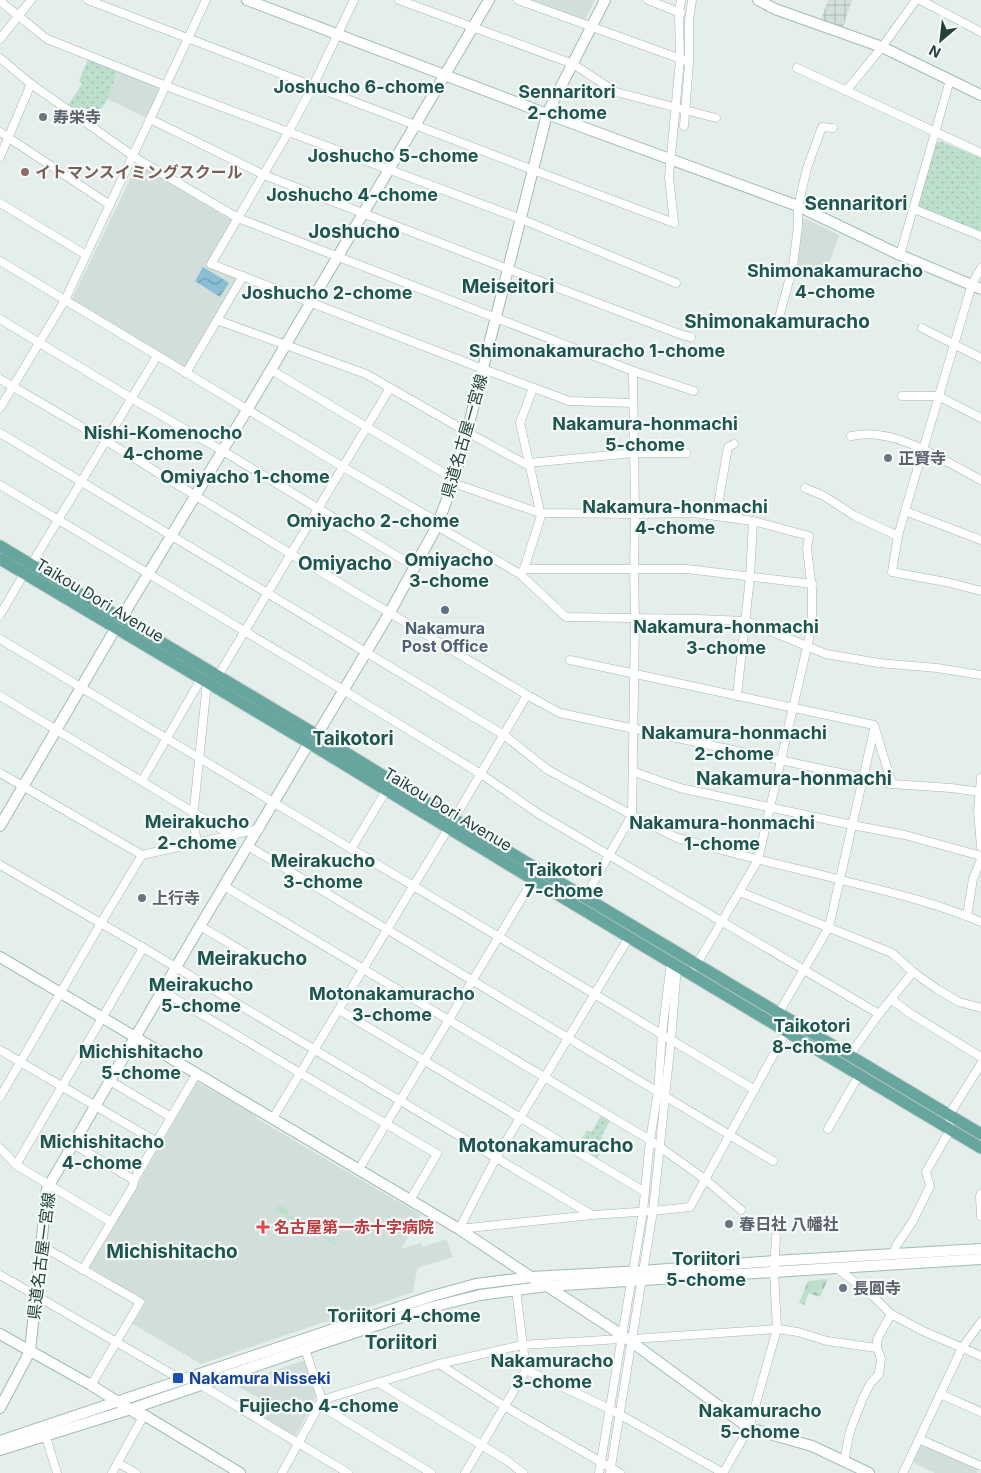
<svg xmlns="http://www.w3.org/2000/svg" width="981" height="1473" viewBox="0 0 981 1473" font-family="Inter,'Noto Sans JP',sans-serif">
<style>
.built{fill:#d2deda}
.industrial{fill:url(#industrial-grid)}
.grass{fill:#bce0cb}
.cemetery{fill:url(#cemetery-stones)}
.park{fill:url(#park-dots)}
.water{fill:url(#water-waves)}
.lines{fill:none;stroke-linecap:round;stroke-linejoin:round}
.street-casing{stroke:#a6b7b3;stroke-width:9}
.secondary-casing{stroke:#a2bbb5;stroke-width:12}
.primary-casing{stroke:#c1cac9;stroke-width:13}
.street{stroke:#fff;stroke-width:8}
.secondary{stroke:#fff;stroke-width:10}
.primary{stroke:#67a69f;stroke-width:11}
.worship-dot{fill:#6b7280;stroke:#f5faf8;stroke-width:2}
.education-dot{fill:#8d6e63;stroke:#f5faf8;stroke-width:2}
.service-dot{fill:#5c6f8a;stroke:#f5faf8;stroke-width:2}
.health-dot{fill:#e0444e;stroke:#f5faf8;stroke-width:2}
.transit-dot{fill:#1a4fb4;stroke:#f5faf8;stroke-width:2}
.labels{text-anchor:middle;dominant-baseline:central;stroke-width:4.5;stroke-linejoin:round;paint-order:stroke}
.worship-label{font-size:16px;font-weight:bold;fill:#5b616d;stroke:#f5faf8;text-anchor:start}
.education-label{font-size:16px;font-weight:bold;fill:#785e54;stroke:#f5faf8;text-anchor:start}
.street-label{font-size:16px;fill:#22413d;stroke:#f5faf8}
.service-label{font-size:16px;font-weight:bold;fill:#4e5e75;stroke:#f5faf8}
.health-label{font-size:16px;font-weight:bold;fill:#be3a42;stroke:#f5faf8;text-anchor:start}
.transit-label{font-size:16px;font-weight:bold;fill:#164399;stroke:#f5faf8;text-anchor:start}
.neighbourhood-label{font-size:18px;font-weight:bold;fill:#1d554f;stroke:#f5faf8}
.quarter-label{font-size:19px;font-weight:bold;fill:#1d554f;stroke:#f5faf8}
</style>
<defs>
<pattern id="industrial-grid" width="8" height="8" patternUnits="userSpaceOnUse" patternTransform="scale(1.25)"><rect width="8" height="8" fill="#d2deda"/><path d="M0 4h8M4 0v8" fill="none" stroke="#b4c0bc"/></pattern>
<pattern id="cemetery-stones" width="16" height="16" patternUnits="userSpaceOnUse" patternTransform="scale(1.25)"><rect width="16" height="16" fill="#bce0cb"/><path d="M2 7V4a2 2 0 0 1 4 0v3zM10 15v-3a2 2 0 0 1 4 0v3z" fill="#a1c1af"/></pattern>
<pattern id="park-dots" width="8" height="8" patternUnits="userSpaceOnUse" patternTransform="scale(1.25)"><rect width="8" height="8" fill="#bce0cb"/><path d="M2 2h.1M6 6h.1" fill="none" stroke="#a1c1af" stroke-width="1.8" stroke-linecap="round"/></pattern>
<pattern id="water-waves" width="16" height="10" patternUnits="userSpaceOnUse" patternTransform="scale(1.25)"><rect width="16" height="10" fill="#8abed5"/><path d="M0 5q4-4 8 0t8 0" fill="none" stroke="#709cae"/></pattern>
</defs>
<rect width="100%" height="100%" fill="#e4eeeb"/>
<g class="built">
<polygon points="531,0 595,0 585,20"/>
<polygon points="118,71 158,86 159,93 147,118 107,99"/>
<polygon points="139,165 231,220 232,223 206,265 236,277 238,280 186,366 183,367 73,301 72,299 136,167"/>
<polygon points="804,218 839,235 825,275 796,265 799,226"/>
<polygon points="197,1082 256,1116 256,1118 421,1215 401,1249 421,1243 423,1247 446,1239 453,1257 417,1268 413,1292 201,1364 133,1324 146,1302 89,1267"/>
<polygon points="303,1361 305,1362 316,1397 296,1435 294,1436 261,1417 269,1403 233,1384"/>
<polygon points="922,1444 977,1468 977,1473 935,1473 912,1462 920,1445"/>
</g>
<polygon class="industrial" points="828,0 852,0 843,27 821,20"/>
<polygon class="grass" points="279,1205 288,1210 288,1214 336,1242 335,1245 276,1210"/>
<polygon class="cemetery" points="828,1279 820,1297 809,1293 804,1305 799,1303 808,1281"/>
<g class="park">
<polygon points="88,59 118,71 106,102 91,122 68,105 82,84 79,81"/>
<polygon points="940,141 981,158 981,233 919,207 918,204 936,144"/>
<polygon points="601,1115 610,1121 601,1137 607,1141 597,1159 577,1147 587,1130 592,1132"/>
</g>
<polygon class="water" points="203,267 229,283 220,297 195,281"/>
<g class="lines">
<defs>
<g id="street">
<polyline points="88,0 533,170 674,223 669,177 680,60 679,12 681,0"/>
<polyline points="354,0 313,86 289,131 211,264 483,369 569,401 633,403"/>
<polyline points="399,0 573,64 616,92 716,118"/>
<polyline points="518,0 689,62"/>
<polyline points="648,0 681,13"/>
<polyline points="920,0 981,32"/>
<polyline points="0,1 47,39 166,86 521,219 676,283"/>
<polyline points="0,39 31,0"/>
<polyline points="0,58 31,84 139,160 238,218 633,371 694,391"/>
<polyline points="797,68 981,153"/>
<polyline points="846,91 882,47 916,0"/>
<polyline points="150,119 264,175 508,269 682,335 691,337"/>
<polyline points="684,126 689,62 689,21 692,0"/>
<polyline points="0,132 110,205"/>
<polyline points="0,157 31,84"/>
<polyline points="0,203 86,255"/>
<polyline points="914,209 981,236"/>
<polyline points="900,255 950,80"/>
<polyline points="0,261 343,467 438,522"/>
<polyline points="981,268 972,284 905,511 898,536 892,572 946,582 981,591"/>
<polyline points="0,319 131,398 223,451 415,567"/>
<polyline points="217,320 366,374 467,432 529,466"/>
<polyline points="777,325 793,266 798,226 798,206 807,168 822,127 833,128"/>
<polyline points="922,328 981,358"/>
<polyline points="271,370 454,479"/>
<polyline points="186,373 243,276"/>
<polyline points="0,379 106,441 291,554 527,695 560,713 892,784 951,788 980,792"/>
<polyline points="902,396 938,396 981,418"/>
<polyline points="0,408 65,300 206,0"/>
<path d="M0 433 504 735 548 770 632 815 677 838 686 840C740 856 795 868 849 882 894 893 939 904 981 922"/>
<path d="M851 436C895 426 944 461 981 480"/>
<polyline points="528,463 634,453 686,453"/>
<polyline points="453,483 540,513 635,514 694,513 753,521 809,536 807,549 812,590 812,625 758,860 695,967"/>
<polyline points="0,485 343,690 481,774 539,814 879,1014"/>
<polyline points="805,488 824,496 855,516 898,536"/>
<polyline points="905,511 981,540"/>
<polyline points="716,516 728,447 734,444"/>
<polyline points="437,526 520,574 566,617 698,619 746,621 826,654 879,663 937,668 981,675"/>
<polyline points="31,565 157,356"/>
<polyline points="524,569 541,516 520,423 533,388"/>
<polyline points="520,574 524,569 687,569 812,584"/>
<polyline points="0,615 24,574"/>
<polyline points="0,639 755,1090"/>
<polyline points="570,660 874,725 892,784"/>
<polyline points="218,676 390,388"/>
<polyline points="0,696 231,835"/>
<polyline points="737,696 750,577 753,521"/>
<polyline points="634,772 680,788 852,825 905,835 981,856"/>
<polyline points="0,773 142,855 259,829"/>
<polyline points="981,778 978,810 981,847"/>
<polyline points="142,781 201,679"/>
<polyline points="197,843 193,818 207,683"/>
<polyline points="248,846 773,1161"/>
<polyline points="351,849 386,791"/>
<polyline points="0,865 142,947 592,1215"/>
<polyline points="224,886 650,1140 706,1180 741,1210"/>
<polyline points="740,892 892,953 913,972 937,989 959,1002 981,1008"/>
<polyline points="585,897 632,815 635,619 634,569 635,514 633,371"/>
<polyline points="967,916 973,879 981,859"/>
<polyline points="200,926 266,965"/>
<polyline points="629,937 496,1158 459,1229 592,1215 653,1211 690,1207 786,1032"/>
<polyline points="162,991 437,1154 410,1200"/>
<polyline points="892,1000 911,1014 981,1057"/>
<polyline points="339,1010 645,1192"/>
<polyline points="778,1014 829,927 874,730"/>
<polyline points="0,1050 157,1142"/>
<polyline points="849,1056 879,1014 913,972"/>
<polyline points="110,1081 171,1117"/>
<polyline points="0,1097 101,923 142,855"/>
<polyline points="273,1118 454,819 527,695"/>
<polyline points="828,1129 859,1075"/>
<polyline points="73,1144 134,1180"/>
<polyline points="0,1148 16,1165 111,1222"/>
<polyline points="16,1165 143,948"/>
<polyline points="359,1169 533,880"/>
<polyline points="981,1194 980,1196 981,1216"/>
<polyline points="40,1245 140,1302 91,1385"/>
<polyline points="893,1254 896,1246 913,1221 930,1186 926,1172 950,1130 949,1115 981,1064"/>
<polyline points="83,1269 133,1186 134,1180 197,1073"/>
<polyline points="838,1269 873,1296 891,1314 923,1331 981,1356"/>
<polyline points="0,1275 182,1380"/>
<polyline points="516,1289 526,1370"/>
<polyline points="632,1339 777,1329 798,1332 827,1341 877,1348 877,1340 891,1314"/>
<polyline points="305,1349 322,1400"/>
<polyline points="439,1364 504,1406 620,1473"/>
<polyline points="379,1383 506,1460 523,1473"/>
<polyline points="201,1385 348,1473"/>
<polyline points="940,1394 981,1412"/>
<polyline points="319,1405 431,1473"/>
<polyline points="46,1437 57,1473"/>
<polyline points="919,1439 981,1466"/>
<polyline points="844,1462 849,1435 853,1423 863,1398 870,1384 879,1374 881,1359 877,1348"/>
<polyline points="118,1463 136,1473"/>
<polyline points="112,1473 144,1415"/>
<polyline points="282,1473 322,1400 439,1364 522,1345 621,1339"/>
<polyline points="465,1473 526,1370 610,1409 723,1473"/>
<polyline points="599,1473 643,1211 650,1140 658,1092 662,1034 671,962"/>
<polyline points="610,1473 653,1211 671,1040 677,966"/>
<polyline points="723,1473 749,1428 777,1329 774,1272 776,1237"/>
<polyline points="903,1473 962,1348 981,1322"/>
</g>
<g id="secondary">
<polyline points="247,0 547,114 798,206 900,255 981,289"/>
<polyline points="758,0 775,9 882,47 981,95"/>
<polyline points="0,826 121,619 259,390 489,0"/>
<polyline points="0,957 459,1229 531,1277 547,1286 622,1335 749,1428 812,1446 869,1473"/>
<polyline points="0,1334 91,1385 139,1415 144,1415 240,1473"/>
<polyline points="0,1408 30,1351 47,1189 200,926 309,743 317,735 390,612 437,526 453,483 467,432 547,114 605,0"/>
<polyline points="0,1441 429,1297 476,1284 531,1277 642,1271 774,1261 981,1249"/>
<polyline points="0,1450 131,1409 305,1349 432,1307 480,1295 547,1286 981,1259"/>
</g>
<g id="primary">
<polyline points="0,546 317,735 454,819 981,1134"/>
<polyline points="0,559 309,743 560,896 981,1148"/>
</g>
</defs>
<use href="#street" class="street-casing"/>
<use href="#secondary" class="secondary-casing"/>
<use href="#primary" class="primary-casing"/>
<use href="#street" class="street"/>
<use href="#secondary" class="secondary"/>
<use href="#primary" class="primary"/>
</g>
<g class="worship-dot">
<circle cx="43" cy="117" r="5"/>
<circle cx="888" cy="458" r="5"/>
<circle cx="142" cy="898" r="5"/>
<circle cx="729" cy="1224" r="5"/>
<circle cx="843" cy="1288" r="5"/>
</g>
<circle class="education-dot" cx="25" cy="172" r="5"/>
<circle class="service-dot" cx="445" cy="610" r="5"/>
<path class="health-dot" d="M260.5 1219.5h5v5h5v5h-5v5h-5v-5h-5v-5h5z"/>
<rect class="transit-dot" x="172" y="1372" width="12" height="12" rx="2.5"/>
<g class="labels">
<g class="worship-label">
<text x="53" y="117">寿栄寺</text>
<text x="898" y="458">正賢寺</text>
<text x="152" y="898">上行寺</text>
<text x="739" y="1224">春日社 八幡社</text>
<text x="853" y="1288">長圓寺</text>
</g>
<g class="education-label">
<text x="35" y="172">イトマンスイミングスクール</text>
</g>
<g class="street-label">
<text transform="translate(464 436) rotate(-74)">県道名古屋一宮線</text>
<text transform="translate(100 600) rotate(31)">Taikou Dori Avenue</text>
<text transform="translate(448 809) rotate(31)">Taikou Dori Avenue</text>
<text transform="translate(41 1256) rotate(-83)">県道名古屋一宮線</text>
</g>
<g class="service-label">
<text x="445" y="628">Nakamura<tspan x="445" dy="18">Post Office</tspan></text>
</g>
<g class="health-label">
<text x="274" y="1227">名古屋第一赤十字病院</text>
</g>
<g class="transit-label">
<text x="189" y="1378">Nakamura Nisseki</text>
</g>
<g class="neighbourhood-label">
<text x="359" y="86">Joshucho 6-chome</text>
<text x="567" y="91">Sennaritori<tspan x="567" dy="21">2-chome</tspan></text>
<text x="393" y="155">Joshucho 5-chome</text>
<text x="352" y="194">Joshucho 4-chome</text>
<text x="835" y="270">Shimonakamuracho<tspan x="835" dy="21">4-chome</tspan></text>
<text x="327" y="292">Joshucho 2-chome</text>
<text x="597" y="350">Shimonakamuracho 1-chome</text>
<text x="645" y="423">Nakamura-honmachi<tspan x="645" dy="21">5-chome</tspan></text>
<text x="163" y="432">Nishi-Komenocho<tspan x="163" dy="21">4-chome</tspan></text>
<text x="245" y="476">Omiyacho 1-chome</text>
<text x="675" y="506">Nakamura-honmachi<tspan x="675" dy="21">4-chome</tspan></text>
<text x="373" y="520">Omiyacho 2-chome</text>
<text x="449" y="559">Omiyacho<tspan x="449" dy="21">3-chome</tspan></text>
<text x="726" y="626">Nakamura-honmachi<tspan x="726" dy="21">3-chome</tspan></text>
<text x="734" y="732">Nakamura-honmachi<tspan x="734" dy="21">2-chome</tspan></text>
<text x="197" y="821">Meirakucho<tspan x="197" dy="21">2-chome</tspan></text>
<text x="722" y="822">Nakamura-honmachi<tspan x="722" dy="21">1-chome</tspan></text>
<text x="323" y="860">Meirakucho<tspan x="323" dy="21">3-chome</tspan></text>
<text x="564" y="869">Taikotori<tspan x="564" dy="21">7-chome</tspan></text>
<text x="201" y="984">Meirakucho<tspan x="201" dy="21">5-chome</tspan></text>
<text x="392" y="993">Motonakamuracho<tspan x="392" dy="21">3-chome</tspan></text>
<text x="812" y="1025">Taikotori<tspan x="812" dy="21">8-chome</tspan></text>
<text x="141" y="1051">Michishitacho<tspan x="141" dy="21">5-chome</tspan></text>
<text x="102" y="1141">Michishitacho<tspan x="102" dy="21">4-chome</tspan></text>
<text x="706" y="1258">Toriitori<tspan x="706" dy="21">5-chome</tspan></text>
<text x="404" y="1315">Toriitori 4-chome</text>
<text x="552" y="1360">Nakamuracho<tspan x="552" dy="21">3-chome</tspan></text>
<text x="319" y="1405">Fujiecho 4-chome</text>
<text x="760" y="1410">Nakamuracho<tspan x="760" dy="21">5-chome</tspan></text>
</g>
<g class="quarter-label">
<text x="856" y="203">Sennaritori</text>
<text x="354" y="231">Joshucho</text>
<text x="508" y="286">Meiseitori</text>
<text x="777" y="321">Shimonakamuracho</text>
<text x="345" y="563">Omiyacho</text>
<text x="353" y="738">Taikotori</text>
<text x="794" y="778">Nakamura-honmachi</text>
<text x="252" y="958">Meirakucho</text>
<text x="546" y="1145">Motonakamuracho</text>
<text x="172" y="1251">Michishitacho</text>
<text x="401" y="1342">Toriitori</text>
</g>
</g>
<g transform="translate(941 40) rotate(208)" stroke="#f5faf8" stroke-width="4" paint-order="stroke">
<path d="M0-4L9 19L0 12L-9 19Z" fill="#22413d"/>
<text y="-8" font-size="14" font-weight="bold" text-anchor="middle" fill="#22413d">N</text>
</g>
</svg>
